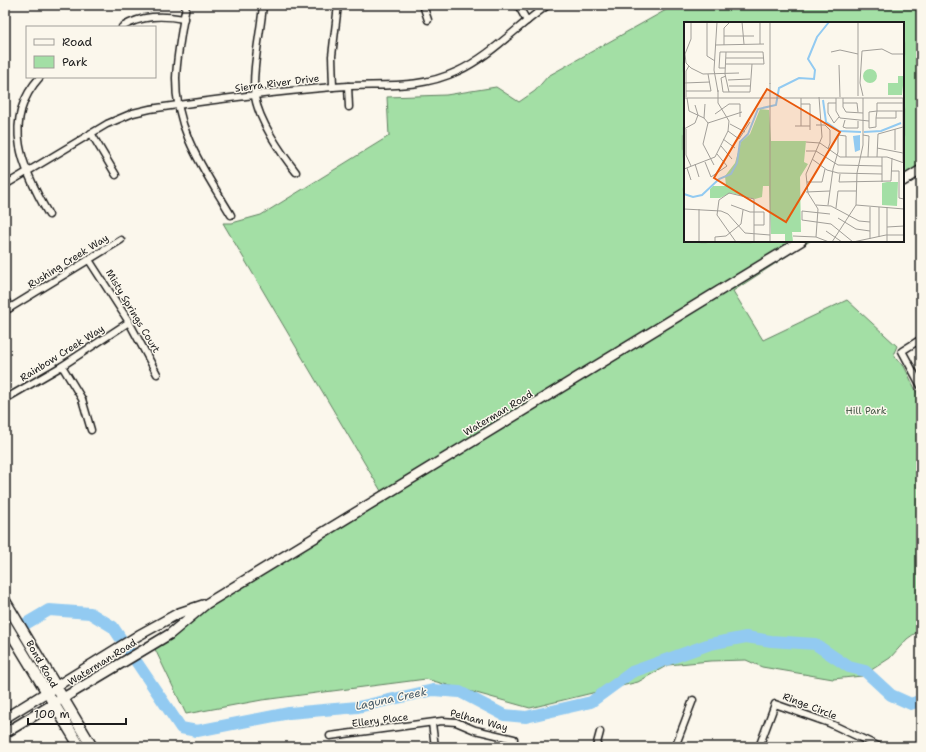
<svg xmlns="http://www.w3.org/2000/svg" width="926" height="752" viewBox="0 0 926 752" font-family="'Shantell Sans',sans-serif">
<style>
.green{fill:#a3dfa5;stroke:#607e60}
.lines{fill:none;stroke-linecap:round;stroke-linejoin:round}
.river{stroke:#92caf1;stroke-width:12}
.minor-casing{stroke:#1c1c1c;stroke-width:9}
.secondary-casing{stroke:#1c1c1c;stroke-width:12}
.primary-casing{stroke:#1c1c1c;stroke-width:13}
.minor{stroke:#fbf7ec;stroke-width:6}
.secondary{stroke:#fbf7ec;stroke-width:9}
.primary{stroke:#fbf7ec;stroke-width:10}
.labels{text-anchor:middle;dominant-baseline:central;stroke-width:3;stroke-linejoin:round;paint-order:stroke}
.street-label{font-size:10px;fill:#1c1c1c;stroke:#fbf7ec}
.park-label{font-size:10px;fill:#445645;stroke:#fbf7ec}
.water-label{font-size:11px;font-style:italic;fill:#455967;stroke:#fbf7ec}
.inset-river{fill:none;stroke:#92caf1;stroke-width:2}
.inset-road{fill:none;stroke:#a29f99;stroke-width:1}
.view{fill:#e8590c;fill-opacity:0.15;stroke:#e8590c;stroke-width:2}
.inset-edge{fill:none;stroke:#1c1c1c;stroke-width:2}
</style>
<rect width="100%" height="100%" fill="#fbf7ec"/>
<filter id="ink" filterUnits="userSpaceOnUse"><feTurbulence type="fractalNoise" baseFrequency=".025" numOctaves="2"/><feDisplacementMap in="SourceGraphic" scale="8" xChannelSelector="R" yChannelSelector="G"/><feConvolveMatrix kernelMatrix="1 2 1 2 8 2 1 2 1" color-interpolation-filters="sRGB"/></filter>
<g filter="url(#ink)">
<polygon class="green" points="675,5 921,5 921,170 903,181 903,23 685,23 685,241 810,241 733,291 763,340 847,300 897,346 894,353 896,359 904,366 921,401 921,629 907,639 890,658 862,676 833,679 762,667 746,660 710,661 668,665 638,682 530,708 426,679 262,700 186,714 153,645 227,592 381,491 223,223 232,223 261,215 389,136 387,97 446,95 496,87 519,102 535,91 548,76"/>
<g class="lines">
<polyline class="river" points="5,636 49,610 90,613 113,627 181,728 197,731 289,713 358,707 433,690 460,692 504,715 526,717 591,702 632,672 710,644 746,637 771,641 815,644 849,667 865,671 891,695 911,704 921,700"/>
<defs>
<g id="minor">
<path d="M186 5C182 29 177 54 176 78 175 131 205 171 231 215"/>
<path d="M263 5C261 30 251 74 255 97 259 121 281 153 296 172"/>
<polyline points="423,5 428,20"/>
<polyline points="518,5 527,21"/>
<path d="M122 27C142 15 162 15 184 19"/>
<path d="M40 77C0 121 23 170 49 215"/>
<polyline points="348,86 349,107"/>
<polyline points="333,87 332,56 338,5"/>
<polyline points="91,133 116,175"/>
<path d="M5 185 107 124 133 113 150 109C211 100 272 92 333 87 377 83 416 91 458 71 492 55 517 26 548 5"/>
<polyline points="89,260 129,322 157,374"/>
<polyline points="5,299 10,308"/>
<polyline points="5,311 121,240"/>
<polyline points="921,339 902,351 921,386"/>
<polyline points="62,366 82,399 91,430"/>
<polyline points="5,399 62,366 129,322"/>
<polyline points="432,723 435,747"/>
<polyline points="330,736 442,721 456,722 475,730 514,739 513,747"/>
<polyline points="596,747 600,732"/>
<polyline points="675,747 693,700"/>
<polyline points="759,747 775,704 829,723 880,747"/>
</g>
<g id="secondary">
<polyline points="903,181 921,170"/>
<polyline points="5,718 139,635 179,613 203,605"/>
<polyline points="5,733 170,634 206,604 801,241"/>
</g>
<g id="primary">
<polyline points="5,601 92,747"/>
<polyline points="5,623 80,747"/>
</g>
</defs>
<use href="#minor" class="minor-casing"/>
<use href="#secondary" class="secondary-casing"/>
<use href="#primary" class="primary-casing"/>
<use href="#minor" class="minor"/>
<use href="#secondary" class="secondary"/>
<use href="#primary" class="primary"/>
</g>
</g>
<g class="labels">
<g class="street-label">
<text transform="translate(277 83) rotate(-7)">Sierra River Drive</text>
<text transform="translate(68 261) rotate(-32)">Rushing Creek Way</text>
<text transform="translate(133 311) rotate(59)">Misty Springs Court</text>
<text transform="translate(62 353) rotate(-32)">Rainbow Creek Way</text>
<text transform="translate(498 413) rotate(-31)">Waterman Road</text>
<text transform="translate(102 662) rotate(-32)">Waterman Road</text>
<text transform="translate(42 664) rotate(60)">Bond Road</text>
<text transform="translate(810 706) rotate(21)">Ringe Circle</text>
<text transform="translate(380 720) rotate(-7)">Ellery Place</text>
<text transform="translate(479 720) rotate(15)">Pelham Way</text>
</g>
<g class="park-label">
<text x="866" y="410">Hill Park</text>
</g>
<g class="water-label">
<text transform="translate(391 699) rotate(-12)">Laguna Creek</text>
</g>
</g>
<g transform="translate(684 22)">
<rect width="220" height="220" fill="#fbf7ec"/>
<path d="M179 54a7 7 0 1 1 14 0a7 7 0 1 1-14 0ZM214 54H220L218 73H204V61H214ZM76 87 85 88 87 119H122L120 140 124 142 116 155 117 210H108L109 220H101V212H87L85 164H79L78 175 71 177 47 171 36 176H26V167L29 164H42L41 154 51 141 57 120 66 112ZM203 160H214L213 184 198 183V161Z" fill="#a3dfa5"/>
<path d="M176 113V128L171 130 169 114Z" fill="#92caf1"/>
<path class="inset-river" d="M139 78 142 100 155 109 177 110M180 110 197 109 217 101M0 172 9 175 18 173 35 157 47 152 53 141 56 120 64 112 74 87 92 83 95 66 115 56 130 57 131 48 124 37 133 15 145 0"/>
<path class="inset-road" d="M7 0V17L1 32 2 41 7 46 19 52 55 51M23 0V34L31 39M33 0 30 48 34 70M58 0 60 22M76 0V22M86 0V62M174 0V74M40 14H70M31 23 80 22M40 23V6L46 0M42 30 41 52 45 70M147 30 156 28 174 32M42 36H79M155 43 156 75M41 46H35L36 30H79L80 42H42M42 54 37 56 39 70H66L68 42M44 58 66 57M0 61 26 60M86 61V220M45 64H66M2 69H27L24 52M179 74 176 61 178 29 198 27 208 32H220M2 75V49L5 44M0 76H220M3 76 5 89 20 96 24 101 19 122 30 143M117 76V104M152 76V89L156 96 185 99M159 76V85L162 90 179 91M219 76V141M152 81H144V91L150 101 155 95M159 81H173L174 90M117 82H126V108M219 89H193L185 90V106L192 105V96L193 89V81H219M31 92 45 82H56V95M20 96 21 82M192 96H212V89M161 98 159 105 162 106H174V99M24 101 58 90M46 102 61 110M132 103H141L146 108V121L144 127M111 104H126M0 107 11 101 14 93 11 83M2 107V133L7 144M211 107V128M44 109 55 117 66 100M179 113 185 114 184 135M39 117 51 126M122 120 136 121 156 135H203L220 141M37 124 48 137M193 126 219 131M122 129H132L154 143 198 144M193 135 194 112 219 105M128 137 143 148 154 151 198 152M21 140 27 155 43 144 33 132M11 142 15 155M3 146 7 158M0 147 31 135 44 109 45 99 34 81V68M207 149H215V176L220 177M156 152 155 160 207 159 208 136M123 160H138L141 147M198 160V135M122 170 146 169M47 183 66 190H80V203H70M132 183 147 184 175 199 186 200M144 183 149 147 154 130V113L162 114V135M172 183 220 187M186 185V217M195 185V215M152 186 154 169H172M0 187 37 189 44 192 61 211 86 213M15 187V220M146 192 118 189V198L147 202 169 220M154 196 172 207 186 209M203 205 220 204M142 209 158 220M109 214 132 215 145 220M132 215 134 187 124 171 122 152 138 115 135 75M31 220V215L42 214 57 202 59 188M52 220 33 193 35 178 45 171 70 177V220M148 220 172 183 173 151 179 123V76M169 220 202 213H220M203 220V185"/>
<path class="view" d="M83 67 156 110 102 200 30 156Z"/>
<rect width="220" height="220" class="inset-edge"/>
</g>
<rect width="926" height="752" fill="none" stroke="#fbf7ec" stroke-width="20"/>
<rect x="10" y="10" width="906" height="732" fill="none" stroke="#1c1c1c" stroke-width="1.5" filter="url(#ink)"/>
<rect x="26" y="26" width="130" height="52" fill="#fbf7ec" stroke="#a29f99"/>
<rect x="34" y="39" width="20" height="6" fill="#fbf7ec" stroke="#a29f99"/>
<text x="62" y="46" font-size="12" fill="#1c1c1c">Road</text>
<rect x="34" y="56" width="20" height="12" fill="#a3dfa5" stroke="#a29f99"/>
<text x="62" y="66" font-size="12" fill="#1c1c1c">Park</text>
<path d="M28 718v6h98v-6" fill="none" stroke="#1c1c1c" stroke-width="2"/>
<text x="34" y="718" font-size="12" fill="#1c1c1c" stroke="#fbf7ec" stroke-width="3" paint-order="stroke">100 m</text>
</svg>
